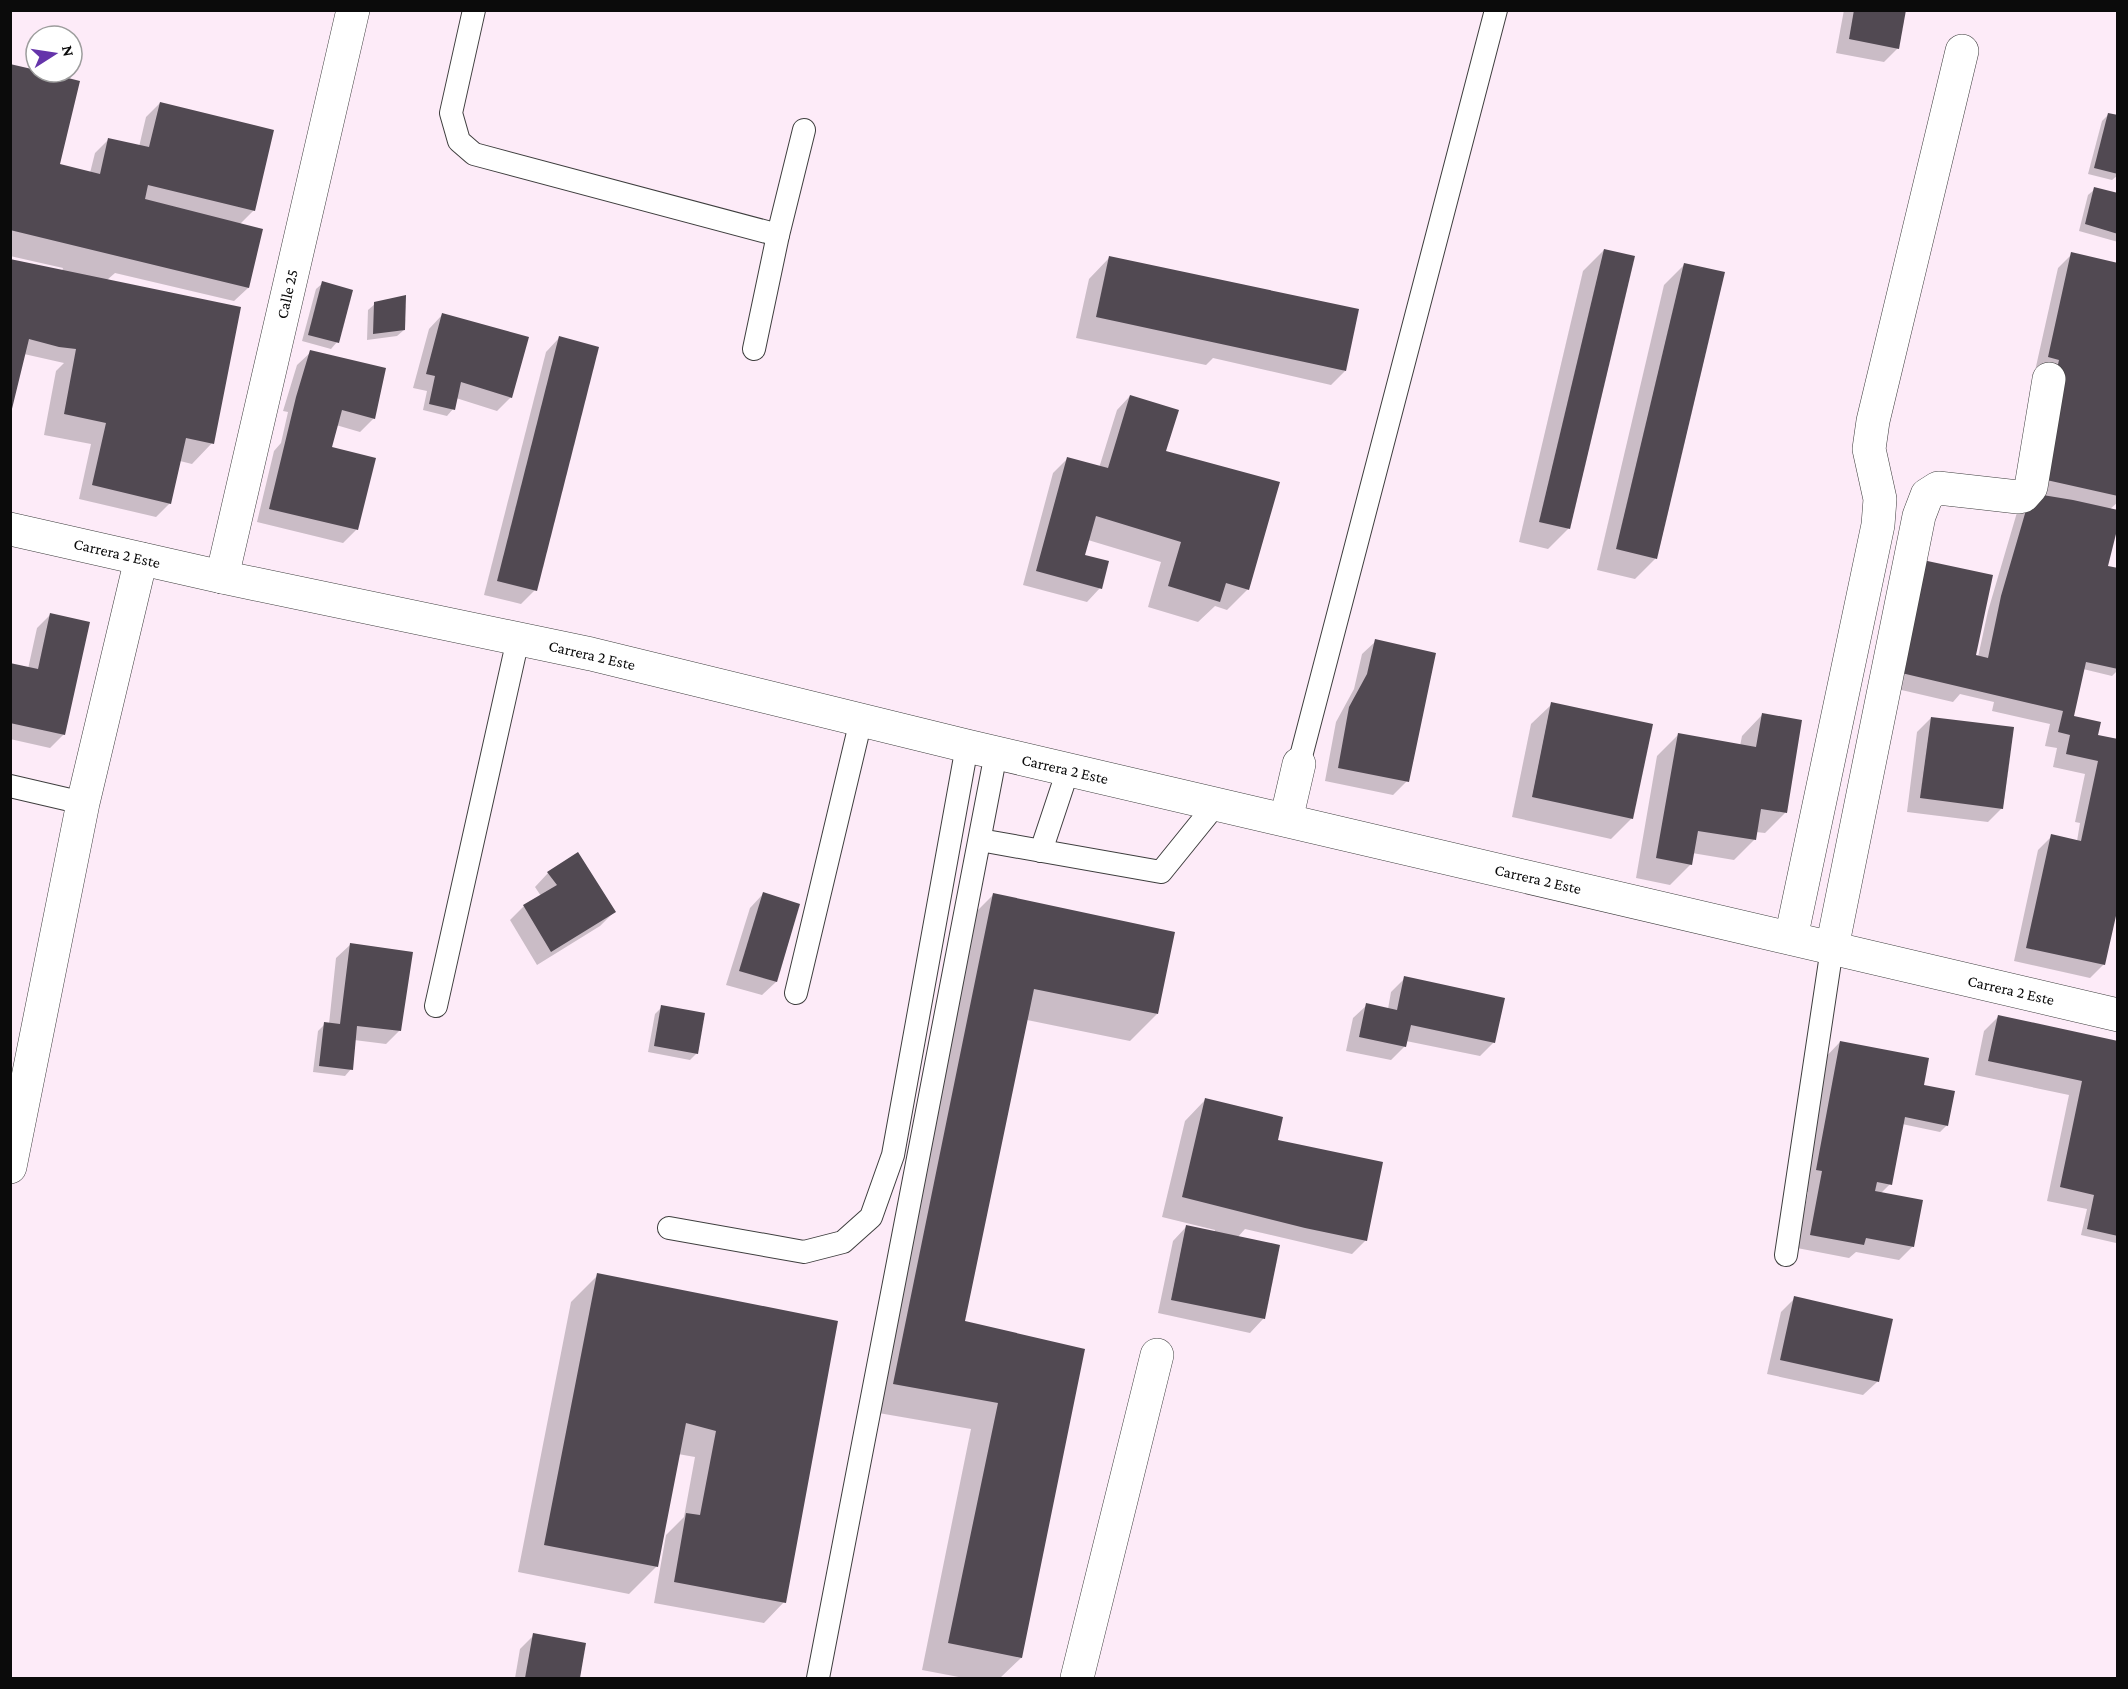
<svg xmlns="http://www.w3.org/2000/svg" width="2128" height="1689" viewBox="0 0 2128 1689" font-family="'Crimson Pro',serif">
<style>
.shadow{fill:#0003}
.building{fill:#514952}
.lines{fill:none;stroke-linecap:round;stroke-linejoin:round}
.service-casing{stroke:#3e3e3e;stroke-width:24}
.minor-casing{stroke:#3e3e3e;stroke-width:34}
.tertiary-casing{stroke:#3e3e3e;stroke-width:34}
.service{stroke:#fff;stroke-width:22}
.minor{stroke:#fff;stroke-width:33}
.tertiary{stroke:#fff;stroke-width:33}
.labels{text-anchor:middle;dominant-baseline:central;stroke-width:6;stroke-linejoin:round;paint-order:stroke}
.street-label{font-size:16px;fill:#0b0b0b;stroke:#fff}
</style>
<rect width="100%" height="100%" fill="#fdebf8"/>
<g class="shadow">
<polygon points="1844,10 1905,10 1898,48 1884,62 1836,53"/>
<polygon points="10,66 78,82 58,165 90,173 95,153 109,139 139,147 146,117 160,103 254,210 239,225 248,288 234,301 115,273 107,280 212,443 192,464 180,461 170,503 156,517 79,499 91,444 44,435 56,371 64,363 24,354 10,260 62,271 63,268 10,256"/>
<polygon points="2109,114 2118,117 2118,175 2112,180 2088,174 2102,121"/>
<polygon points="2095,189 2118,195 2118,242 2079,231 2088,195"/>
<polygon points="1604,250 1633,257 1568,529 1548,549 1519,542 1583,271"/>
<polygon points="2072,254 2118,264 2118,502 2109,510 2107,567 2118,569 2118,670 2112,676 2083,669 2072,717 2096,736 2118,741 2104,964 2090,978 2014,961 2038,850 2052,836 2077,841 2080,823 2075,822 2085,774 2053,767 2057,748 2045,746 2050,724 1992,711 1994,702 1960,694 1953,702 1880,685 1904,574 1973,660 1978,657 1988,611 2018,509 2047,374 2035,371 2058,268"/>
<polygon points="1109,258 1345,371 1331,385 1213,358 1206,365 1076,338 1089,279"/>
<polygon points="1685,264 1655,559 1635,579 1597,570 1664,285"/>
<polygon points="323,283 337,342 331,349 302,341 316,289"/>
<polygon points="375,304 404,330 397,336 367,340 368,310"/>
<polygon points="442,315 511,397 497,411 456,398 453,409 447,416 423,410 427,391 413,388 429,329"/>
<polygon points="559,338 535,590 521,604 484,595 546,352"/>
<polygon points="311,352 374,418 360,432 336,425 330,448 356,530 343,543 257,522 274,451 281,443 288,412 283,411 297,365"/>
<polygon points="1130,396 1248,589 1227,610 1215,606 1198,622 1148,607 1161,562 1088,540 1083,556 1100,588 1087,602 1023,585 1053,473 1067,459 1099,468 1117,410"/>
<polygon points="50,615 64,734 50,748 10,739 10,665 28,669 37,628"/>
<polygon points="1376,641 1407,781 1393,795 1325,781 1336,722 1354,689 1362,654"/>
<polygon points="1552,704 1632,818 1611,839 1512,817 1531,724"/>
<polygon points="1762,715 1785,813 1765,833 1756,832 1754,840 1734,860 1692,853 1691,864 1670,885 1636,878 1657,756 1678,735 1740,746 1742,736"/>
<polygon points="1931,718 2002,808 1988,822 1907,812 1917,732"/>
<polygon points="548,873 614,912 600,926 537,965 510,920 524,906 541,896 535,887"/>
<polygon points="763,894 776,982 762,995 726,985 750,908"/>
<polygon points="993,895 1157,1014 1130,1041 1027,1020 963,1323 1083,1350 1021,1658 1000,1678 964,1678 922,1670 971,1429 867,1411 966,922"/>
<polygon points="350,945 400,1030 386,1044 354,1040 351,1069 345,1076 313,1072 318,1031 325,1024 329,1024 336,958"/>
<polygon points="1405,978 1494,1042 1480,1056 1406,1041 1405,1046 1391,1060 1346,1051 1353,1018 1367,1005 1388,1009 1391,992"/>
<polygon points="662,1007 697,1053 690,1060 648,1052 655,1014"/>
<polygon points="1998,1017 2118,1043 2116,1243 2081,1235 2087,1209 2047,1201 2069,1095 1975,1075 1984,1031"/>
<polygon points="1840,1042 1922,1086 1947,1125 1940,1132 1902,1124 1890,1184 1881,1193 1913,1246 1899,1260 1856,1252 1849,1258 1797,1248 1808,1192 1796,1190 1820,1063"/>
<polygon points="1205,1100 1275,1145 1366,1240 1352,1254 1245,1229 1237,1238 1278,1246 1263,1319 1250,1333 1158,1313 1173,1241 1186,1227 1214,1233 1215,1230 1162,1217 1185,1121"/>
<polygon points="598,1275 836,1322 784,1602 764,1623 654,1603 666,1535 684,1517 695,1457 678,1454 656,1567 629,1594 518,1572 571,1302"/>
<polygon points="1795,1298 1891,1320 1877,1382 1863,1395 1767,1374 1781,1312"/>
<polygon points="534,1635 585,1644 579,1678 515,1678 520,1649"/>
</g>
<g class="building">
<polygon points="1854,10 1906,10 1899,49 1849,39"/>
<polygon points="10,64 36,70 36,72 44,72 80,81 60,164 100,174 108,138 149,147 160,102 274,130 255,211 148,185 145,199 263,229 249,288 10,230"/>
<polygon points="2108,113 2118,115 2118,174 2094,168"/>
<polygon points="2094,187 2118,193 2118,234 2085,224"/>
<polygon points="1604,249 1635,256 1570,529 1539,522"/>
<polygon points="2071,252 2118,263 2118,496 2042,479 2044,428 2059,360 2048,357"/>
<polygon points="1109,256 1359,309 1346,371 1096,317"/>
<polygon points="10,259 241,307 214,444 186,438 171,504 92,485 106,423 64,414 76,349 59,347 29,339 10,417"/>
<polygon points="1684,263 1725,272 1657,559 1616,549"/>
<polygon points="322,281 353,290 339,343 308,335"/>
<polygon points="406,295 405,330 373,334 374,302"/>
<polygon points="442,313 529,337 512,398 461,382 455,410 429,404 435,376 426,374"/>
<polygon points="559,336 599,347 537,591 497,581"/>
<polygon points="310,350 386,368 375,419 342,410 332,447 376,458 358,530 269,509 296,397"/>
<polygon points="1130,395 1179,410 1166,451 1280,482 1249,590 1226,583 1220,602 1168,586 1181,542 1096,516 1085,555 1109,561 1102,589 1036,571 1067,457 1108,468"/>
<polygon points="2031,493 2073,500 2118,510 2118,526 2108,566 2118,568 2118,669 2086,662 2074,716 2101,722 2098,735 2118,739 2118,907 2105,965 2026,948 2051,834 2081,841 2098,761 2066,754 2070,735 2058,732 2063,711 1893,671 1918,559 1993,575 1976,655 1988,658 2001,596"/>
<polygon points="50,613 90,622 65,735 10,723 10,663 38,669"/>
<polygon points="1375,639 1436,653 1409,782 1338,768 1349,707 1367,674"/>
<polygon points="1551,702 1653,724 1633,819 1532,797"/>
<polygon points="1762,713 1802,720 1787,813 1761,809 1756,840 1698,831 1692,865 1656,858 1678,733 1756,747"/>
<polygon points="1931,717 2014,727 2003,809 1920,798"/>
<polygon points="578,852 616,912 551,952 523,905 557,885 547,872"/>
<polygon points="763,892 800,904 777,982 739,971"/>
<polygon points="993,893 1175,932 1158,1014 1034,989 965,1321 1085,1349 1022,1658 948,1643 998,1403 893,1384"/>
<polygon points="350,943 413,952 401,1031 357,1026 353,1070 319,1066 324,1022 340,1024"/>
<polygon points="1404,976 1505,998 1495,1043 1411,1025 1406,1047 1359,1037 1366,1003 1397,1010"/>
<polygon points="661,1005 705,1013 698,1054 654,1046"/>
<polygon points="1998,1015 2118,1041 2118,1236 2087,1229 2094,1195 2060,1187 2082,1081 1988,1061"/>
<polygon points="1840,1041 1929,1058 1924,1085 1955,1091 1948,1126 1905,1117 1892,1185 1877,1182 1875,1191 1923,1200 1914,1247 1866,1238 1864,1245 1810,1235 1822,1171 1816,1170"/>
<polygon points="1205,1098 1283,1117 1278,1140 1383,1162 1367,1241 1305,1228 1182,1197"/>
<polygon points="1186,1225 1280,1245 1265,1319 1171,1300"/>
<polygon points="597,1273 838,1321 786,1603 674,1582 686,1513 700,1515 716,1431 686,1423 658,1567 544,1545"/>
<polygon points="1794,1296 1893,1319 1879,1382 1780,1360"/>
<polygon points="533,1633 586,1643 580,1678 525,1678"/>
</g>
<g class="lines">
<defs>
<g id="service">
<polyline points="474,10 451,113 459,141 474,154 778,235"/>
<polyline points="754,349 778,235 804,130"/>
<polyline points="1299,764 1496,10"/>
<polyline points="10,786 83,803"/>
<polyline points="980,840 1161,872 1216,804"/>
<polyline points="1041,851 1068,770"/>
<polyline points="796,993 861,720"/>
<polyline points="436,1006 518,639"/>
<polyline points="669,1228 804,1252 843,1242 871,1217 893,1155 967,746"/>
<polyline points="1786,1255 1832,948"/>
<polyline points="818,1678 996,753"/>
</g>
<g id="minor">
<polyline points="222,577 353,10"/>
<polyline points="1286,820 1299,764"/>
<polyline points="1791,938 1878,525 1880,499 1869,449 1873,421 1962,51"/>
<polyline points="1832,948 1919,516 1927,495 1938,488 2018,497 2023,496 2031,487 2049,379"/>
<polyline points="10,1167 83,803 141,559"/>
<polyline points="1077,1678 1157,1355"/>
</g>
<polyline id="tertiary" points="10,529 222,577 591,654 967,746 2118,1015"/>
</defs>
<use href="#service" class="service-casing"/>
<use href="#minor" class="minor-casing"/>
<use href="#tertiary" class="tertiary-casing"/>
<use href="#service" class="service"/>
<use href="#minor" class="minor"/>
<use href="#tertiary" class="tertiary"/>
</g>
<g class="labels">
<g class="street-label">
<text transform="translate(287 294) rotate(-77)">Calle 25</text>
<text transform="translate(117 553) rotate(13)">Carrera 2 Este</text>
<text transform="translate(592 655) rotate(13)">Carrera 2 Este</text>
<text transform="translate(1065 769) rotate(13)">Carrera 2 Este</text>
<text transform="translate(1538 879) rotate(13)">Carrera 2 Este</text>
<text transform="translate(2011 990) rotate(13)">Carrera 2 Este</text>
</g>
</g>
<rect width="2128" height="1689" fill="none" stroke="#0b0b0b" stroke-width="24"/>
<g transform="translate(54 54) rotate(78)"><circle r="28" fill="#ffffff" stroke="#9d9d9d" stroke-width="1.5"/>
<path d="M0-4.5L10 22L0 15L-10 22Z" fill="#6534aa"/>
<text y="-9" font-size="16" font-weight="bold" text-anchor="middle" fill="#0b0b0b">N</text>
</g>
</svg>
